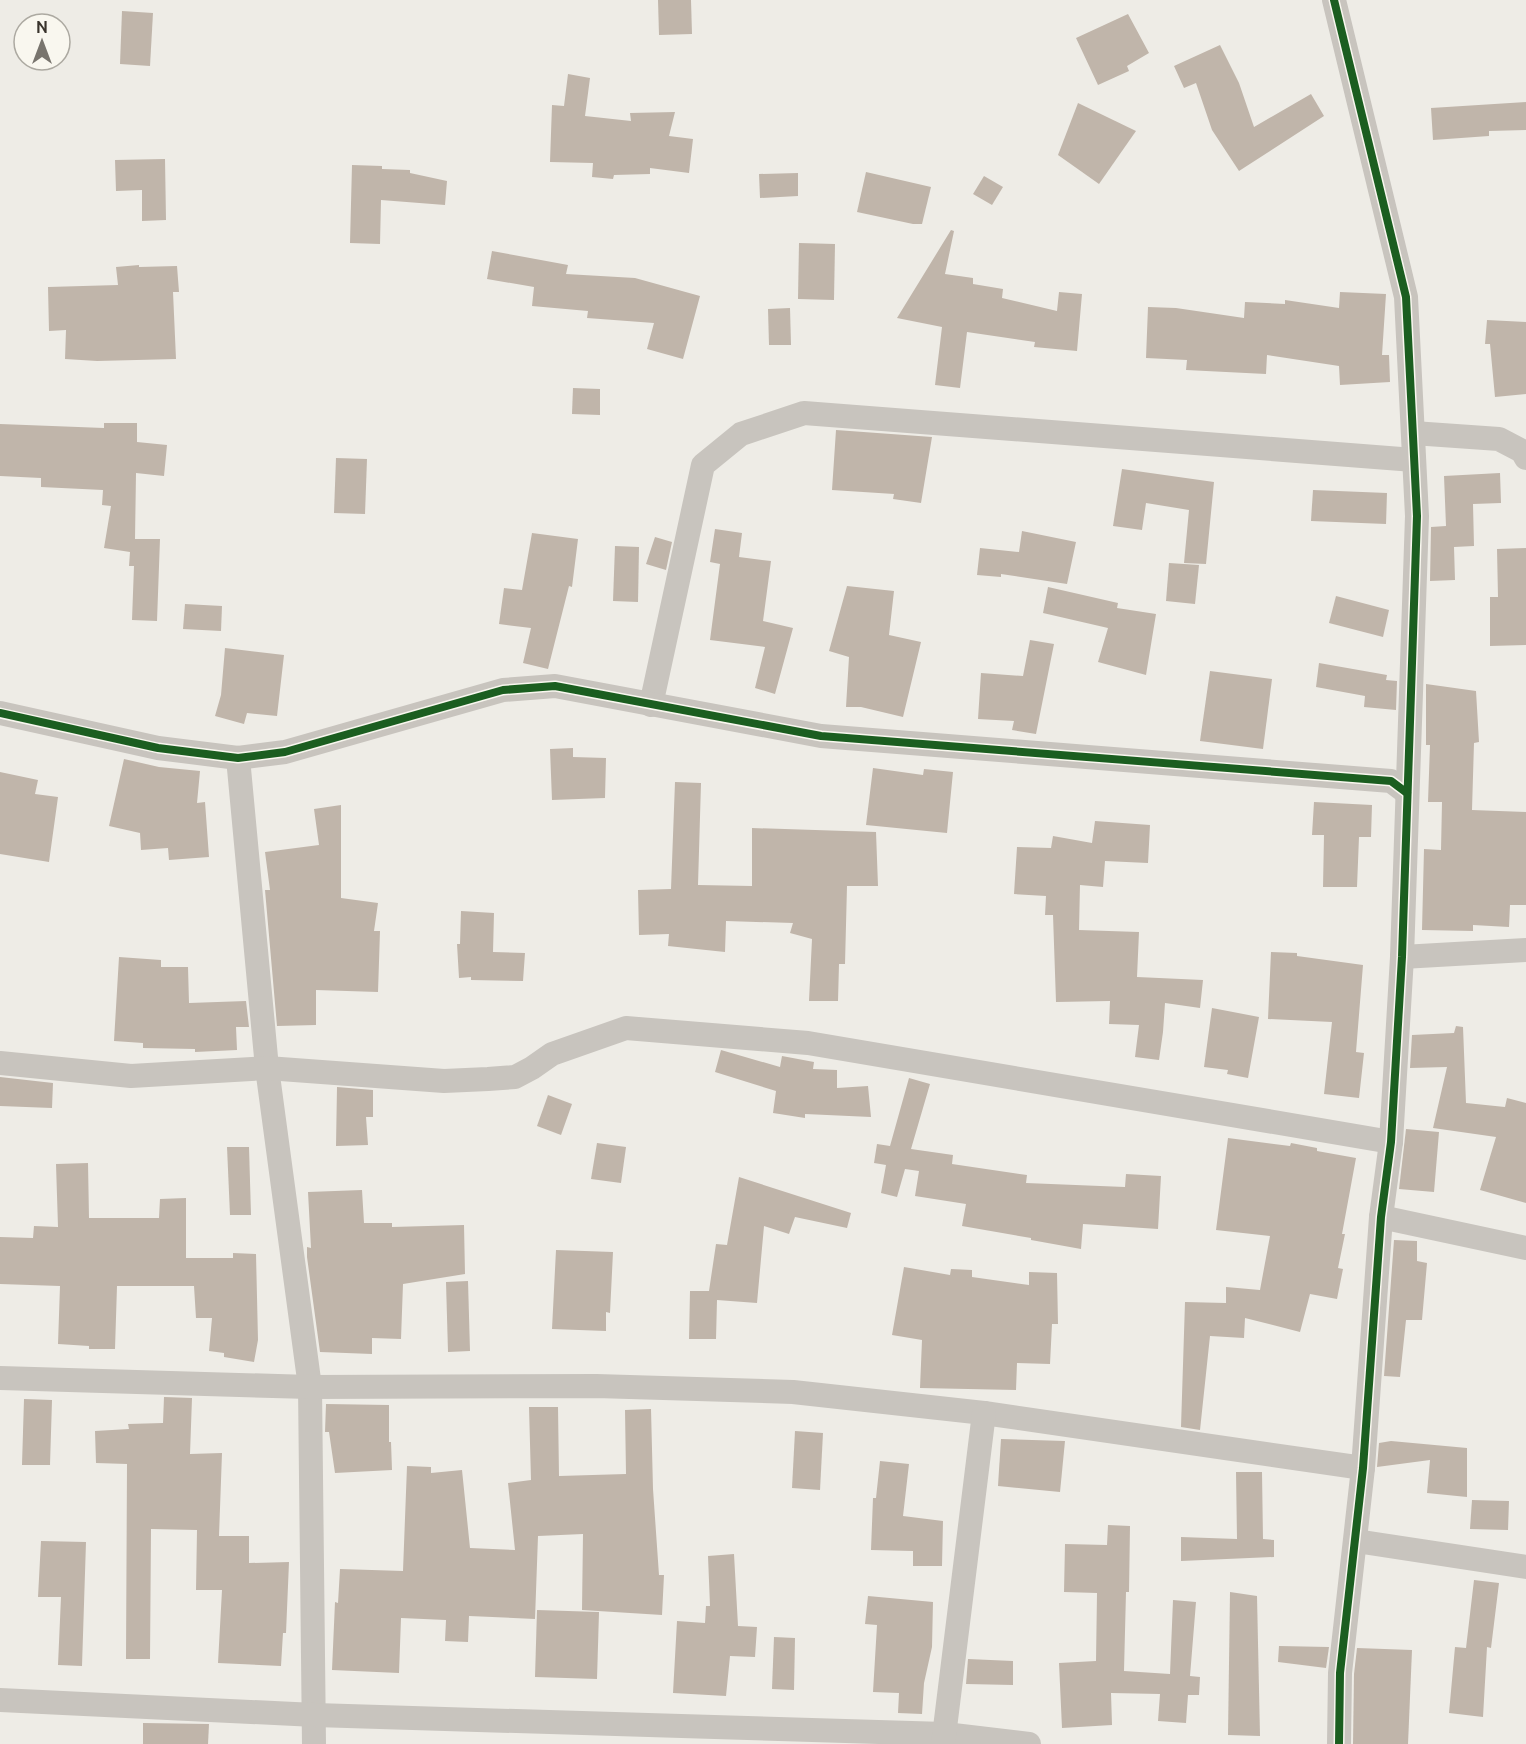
<svg xmlns="http://www.w3.org/2000/svg" width="1526" height="1744" viewBox="0 0 1526 1744" font-family="Ubuntu,sans-serif">
<style>
.building{fill:#c0b5aa}
.lines{fill:none;stroke-linecap:round;stroke-linejoin:round}
.street{stroke:#c8c4be;stroke-width:24}
.cycleway-casing{stroke:#f9f7ef;stroke-width:11}
.cycleway{stroke:#1b5e20;stroke-width:8}
</style>
<rect width="100%" height="100%" fill="#eeece6"/>
<g class="building">
<polygon points="658,0 691,0 692,34 659,35"/>
<polygon points="122,11 153,13 150,66 120,64"/>
<polygon points="1128,14 1149,53 1127,66 1129,71 1098,85 1076,38"/>
<polygon points="1220,45 1239,83 1254,127 1311,94 1324,116 1239,171 1212,130 1196,83 1184,88 1174,66"/>
<polygon points="568,74 590,78 585,116 631,121 630,113 675,112 669,136 693,139 689,173 650,168 650,174 614,175 613,179 592,177 593,163 550,162 552,105 564,106"/>
<polygon points="1526,102 1526,130 1489,131 1489,136 1433,140 1431,108"/>
<polygon points="1078,103 1136,131 1099,184 1058,155"/>
<polygon points="165,159 166,220 142,221 142,190 116,191 115,160"/>
<polygon points="352,165 382,166 382,169 410,170 410,173 447,181 445,205 381,200 380,244 350,243"/>
<polygon points="866,172 931,187 922,224 913,224 857,212"/>
<polygon points="798,173 798,196 760,198 759,174"/>
<polygon points="984,176 1003,187 992,205 973,194"/>
<polygon points="951,230 954,231 945,274 973,278 973,284 1003,289 1002,298 1057,311 1059,292 1082,294 1077,351 1034,347 1035,342 967,332 960,388 935,385 942,327 897,318"/>
<polygon points="799,243 835,244 834,300 798,299"/>
<polygon points="492,251 568,265 566,274 635,278 700,296 683,359 647,349 654,323 587,318 588,311 532,306 534,287 487,279"/>
<polygon points="139,265 139,267 177,266 179,292 173,292 176,359 97,361 65,359 66,330 49,331 48,287 118,285 116,267"/>
<polygon points="1340,292 1386,294 1382,355 1389,355 1390,382 1340,385 1339,366 1267,355 1266,374 1186,370 1187,360 1146,358 1148,307 1176,308 1244,318 1245,302 1285,304 1285,300 1339,308"/>
<polygon points="790,308 791,345 769,345 768,309"/>
<polygon points="1487,320 1526,322 1526,394 1495,397 1490,344 1485,344"/>
<polygon points="573,388 600,389 600,415 572,414"/>
<polygon points="104,423 137,423 137,442 167,445 164,476 136,473 135,539 160,539 157,621 132,620 134,566 129,566 130,552 104,548 111,506 102,505 103,490 41,487 41,478 0,476 0,424 104,428"/>
<polygon points="836,430 932,437 921,503 893,499 894,494 832,490"/>
<polygon points="336,458 367,459 365,514 334,513"/>
<polygon points="1122,469 1214,482 1206,564 1184,563 1189,510 1146,503 1142,530 1113,526"/>
<polygon points="1500,473 1501,503 1473,504 1474,546 1454,547 1455,580 1430,581 1431,527 1446,526 1444,476"/>
<polygon points="1313,490 1387,493 1386,524 1311,521"/>
<polygon points="715,529 742,533 739,557 771,561 763,621 793,628 775,694 755,688 765,647 710,640 720,564 710,562"/>
<polygon points="1022,531 1076,542 1067,584 1001,574 1001,577 977,575 980,548 1019,552"/>
<polygon points="532,533 578,539 572,587 569,586 548,669 523,663 531,628 499,624 504,588 522,590"/>
<polygon points="655,537 672,542 666,570 646,564"/>
<polygon points="615,546 639,547 638,602 613,601"/>
<polygon points="1526,548 1526,645 1490,646 1490,597 1498,597 1497,549"/>
<polygon points="1169,563 1199,565 1195,604 1166,601"/>
<polygon points="847,586 894,591 889,635 921,642 903,717 861,707 846,707 849,657 829,651"/>
<polygon points="1048,587 1118,603 1117,608 1156,614 1146,675 1098,662 1108,628 1043,613"/>
<polygon points="1336,596 1389,610 1383,637 1329,623"/>
<polygon points="185,604 222,606 221,631 183,629"/>
<polygon points="1030,640 1054,644 1036,734 1012,730 1014,721 978,719 981,673 1023,676"/>
<polygon points="225,648 284,655 277,716 247,713 244,724 215,716 221,695"/>
<polygon points="1319,663 1387,675 1386,680 1397,681 1396,710 1364,707 1365,696 1316,687"/>
<polygon points="1210,671 1272,679 1263,749 1200,741"/>
<polygon points="1426,684 1476,691 1479,742 1474,743 1472,810 1526,812 1526,905 1510,905 1509,927 1473,925 1473,931 1422,930 1424,849 1441,850 1442,802 1428,802 1430,745 1426,745"/>
<polygon points="573,748 573,757 606,758 605,798 552,800 550,749"/>
<polygon points="124,759 159,767 200,771 197,803 205,802 209,857 169,860 168,848 141,850 140,833 109,826"/>
<polygon points="873,768 923,775 924,769 953,772 947,833 866,825"/>
<polygon points="0,772 38,780 35,794 58,797 49,862 0,854"/>
<polygon points="675,782 701,783 698,885 752,886 752,828 876,832 878,886 847,886 845,964 839,964 838,1001 809,1001 812,939 790,933 793,923 726,921 725,952 668,946 669,934 639,935 638,890 671,889"/>
<polygon points="1314,802 1372,805 1371,837 1359,837 1357,887 1323,887 1324,835 1312,835"/>
<polygon points="341,805 341,898 378,903 374,931 380,931 378,992 316,990 316,1025 277,1026 265,890 270,890 265,852 319,845 314,809"/>
<polygon points="1095,821 1150,825 1148,863 1105,861 1103,887 1080,885 1079,930 1139,932 1137,977 1203,980 1200,1008 1165,1003 1163,1032 1159,1060 1135,1057 1139,1025 1109,1024 1110,1001 1056,1002 1053,915 1045,915 1046,896 1014,894 1017,847 1051,848 1053,836 1092,843"/>
<polygon points="461,911 494,913 493,952 525,953 523,981 471,980 471,977 459,978 457,944 460,944"/>
<polygon points="1271,952 1297,953 1297,956 1363,965 1356,1052 1364,1053 1359,1098 1324,1094 1332,1022 1268,1019"/>
<polygon points="119,957 161,960 161,967 188,967 189,1003 246,1001 249,1027 236,1027 237,1050 195,1052 195,1049 143,1048 143,1043 114,1041"/>
<polygon points="1212,1008 1259,1017 1248,1078 1227,1074 1228,1070 1204,1067"/>
<polygon points="1456,1026 1463,1027 1466,1103 1505,1107 1507,1098 1526,1103 1526,1203 1480,1190 1496,1137 1433,1128 1447,1067 1410,1068 1412,1035 1454,1033"/>
<polygon points="721,1050 780,1067 782,1056 814,1062 813,1069 837,1070 837,1088 868,1086 871,1117 805,1114 805,1118 773,1113 776,1091 715,1072"/>
<polygon points="0,1077 53,1083 52,1108 0,1106"/>
<polygon points="909,1078 930,1084 911,1149 953,1155 952,1164 1027,1175 1026,1183 1125,1187 1126,1174 1161,1176 1158,1229 1083,1224 1081,1249 1031,1240 1031,1238 962,1226 966,1204 915,1196 919,1171 905,1169 897,1197 881,1193 886,1165 874,1163 877,1144 890,1146"/>
<polygon points="337,1087 373,1090 373,1117 366,1117 368,1145 336,1146"/>
<polygon points="548,1095 572,1104 561,1135 537,1126"/>
<polygon points="1406,1129 1439,1132 1434,1192 1399,1189"/>
<polygon points="1228,1138 1290,1146 1291,1143 1317,1148 1317,1151 1356,1158 1342,1234 1345,1234 1338,1268 1343,1269 1337,1299 1310,1294 1300,1332 1245,1318 1244,1338 1210,1336 1200,1430 1181,1427 1185,1302 1226,1303 1226,1287 1260,1290 1270,1236 1216,1230"/>
<polygon points="597,1143 626,1147 621,1183 591,1179"/>
<polygon points="227,1147 249,1147 251,1215 230,1215"/>
<polygon points="88,1163 89,1218 159,1218 160,1199 186,1198 186,1258 233,1258 233,1253 256,1254 258,1340 254,1362 224,1357 224,1353 209,1351 212,1318 196,1318 194,1286 117,1286 115,1349 89,1349 89,1346 58,1344 60,1286 0,1284 0,1237 33,1238 34,1226 58,1227 56,1164"/>
<polygon points="739,1177 851,1213 847,1228 795,1217 789,1234 764,1226 757,1303 717,1300 716,1339 689,1339 690,1291 709,1291 716,1244 727,1245"/>
<polygon points="362,1190 364,1223 392,1223 392,1227 464,1225 465,1274 403,1284 401,1339 372,1338 372,1354 320,1352 307,1257 307,1247 311,1248 308,1192"/>
<polygon points="1394,1240 1417,1241 1417,1261 1427,1263 1422,1320 1406,1320 1400,1377 1384,1376"/>
<polygon points="556,1250 613,1252 610,1313 606,1312 606,1331 552,1329"/>
<polygon points="904,1267 950,1275 951,1269 972,1270 972,1277 1029,1285 1029,1272 1057,1273 1058,1324 1052,1324 1050,1364 1017,1363 1016,1390 920,1388 922,1340 892,1335"/>
<polygon points="468,1281 470,1351 448,1352 446,1282"/>
<polygon points="164,1397 192,1398 190,1454 222,1453 219,1536 249,1536 249,1563 289,1562 286,1633 283,1633 281,1666 218,1663 222,1590 196,1590 197,1530 151,1529 150,1659 126,1659 127,1464 96,1463 95,1431 129,1429 128,1424 163,1423"/>
<polygon points="24,1399 52,1400 50,1465 22,1465"/>
<polygon points="326,1404 389,1405 389,1442 391,1442 392,1470 335,1473 329,1432 325,1432"/>
<polygon points="529,1407 558,1407 559,1476 626,1474 625,1410 651,1409 653,1489 659,1575 664,1575 662,1615 582,1610 583,1534 538,1536 535,1619 469,1616 468,1642 445,1641 446,1620 401,1618 399,1673 332,1670 335,1602 338,1603 340,1569 403,1571 407,1466 431,1467 431,1473 462,1470 470,1548 515,1550 508,1483 531,1480"/>
<polygon points="795,1431 823,1433 820,1490 792,1488"/>
<polygon points="1001,1439 1065,1441 1060,1492 998,1486"/>
<polygon points="1391,1441 1467,1448 1467,1497 1427,1493 1430,1460 1377,1467 1379,1443"/>
<polygon points="880,1461 909,1464 903,1516 943,1521 942,1566 913,1566 913,1551 871,1550 873,1498 876,1498"/>
<polygon points="1236,1472 1262,1472 1263,1539 1274,1540 1274,1557 1181,1561 1181,1537 1237,1539"/>
<polygon points="1472,1500 1509,1501 1508,1530 1470,1529"/>
<polygon points="1108,1525 1130,1526 1129,1592 1126,1592 1124,1671 1170,1674 1173,1600 1196,1602 1190,1676 1200,1677 1199,1695 1188,1695 1186,1723 1158,1721 1160,1694 1111,1693 1112,1725 1062,1728 1059,1663 1096,1661 1097,1593 1064,1592 1065,1544 1107,1545"/>
<polygon points="41,1541 86,1542 82,1666 58,1665 61,1597 38,1597"/>
<polygon points="734,1554 738,1626 757,1627 755,1657 730,1656 726,1696 673,1693 677,1621 705,1623 706,1606 710,1606 708,1556"/>
<polygon points="1474,1580 1499,1583 1491,1648 1487,1647 1483,1717 1449,1713 1455,1647 1466,1648"/>
<polygon points="1230,1592 1257,1596 1260,1736 1228,1735"/>
<polygon points="868,1596 933,1602 932,1647 924,1683 922,1714 898,1713 899,1693 873,1692 877,1625 865,1624"/>
<polygon points="537,1610 599,1612 597,1679 535,1677"/>
<polygon points="774,1637 795,1638 794,1690 772,1689"/>
<polygon points="1279,1646 1329,1647 1326,1668 1278,1662"/>
<polygon points="1357,1648 1412,1650 1408,1744 1353,1744 1354,1674"/>
<polygon points="968,1659 1013,1661 1013,1685 966,1684"/>
<polygon points="143,1723 209,1724 208,1744 143,1744"/>
</g>
<g class="lines">
<g class="street">
<polyline points="1334,0 1406,297 1417,516 1402,957 1391,1142 1381,1217 1363,1468 1340,1673 1339,1744"/>
<polyline points="1413,433 1499,439 1522,451 1526,458"/>
<polyline points="651,705 703,465 741,434 804,413 1414,460"/>
<polyline points="0,713 158,748 238,758 285,752 503,690 555,686 821,736 1391,781 1407,793"/>
<polyline points="238,758 267,1068 310,1387 314,1744"/>
<polyline points="1402,957 1526,950"/>
<polyline points="0,1063 131,1076 267,1068 444,1081 488,1079 515,1077 532,1068 552,1054 626,1028 808,1043 1391,1142"/>
<polyline points="1381,1217 1526,1248"/>
<polyline points="0,1378 310,1387 596,1386 793,1392 984,1413 1363,1468"/>
<polyline points="1356,1541 1526,1567"/>
<polyline points="0,1700 315,1715 945,1734 1029,1744"/>
<polyline points="943,1744 984,1413"/>
</g>
<defs>
<g id="cycleway">
<polyline points="1334,0 1406,297 1417,516 1402,957 1391,1142 1381,1217 1363,1468 1340,1673 1339,1744"/>
<polyline points="0,713 158,748 238,758 285,752 503,690 555,686 821,736 1391,781 1407,793"/>
</g>
</defs>
<use href="#cycleway" class="cycleway-casing"/>
<use href="#cycleway" class="cycleway"/>
</g>
<g transform="translate(42 42)"><circle r="28" fill="#f9f7ef" stroke="#aca9a1" stroke-width="1.5"/>
<path d="M0-4.5L10 22L0 15L-10 22Z" fill="#78746d"/>
<text y="-9" font-size="16" font-weight="bold" text-anchor="middle" fill="#39332c">N</text>
</g>
</svg>
